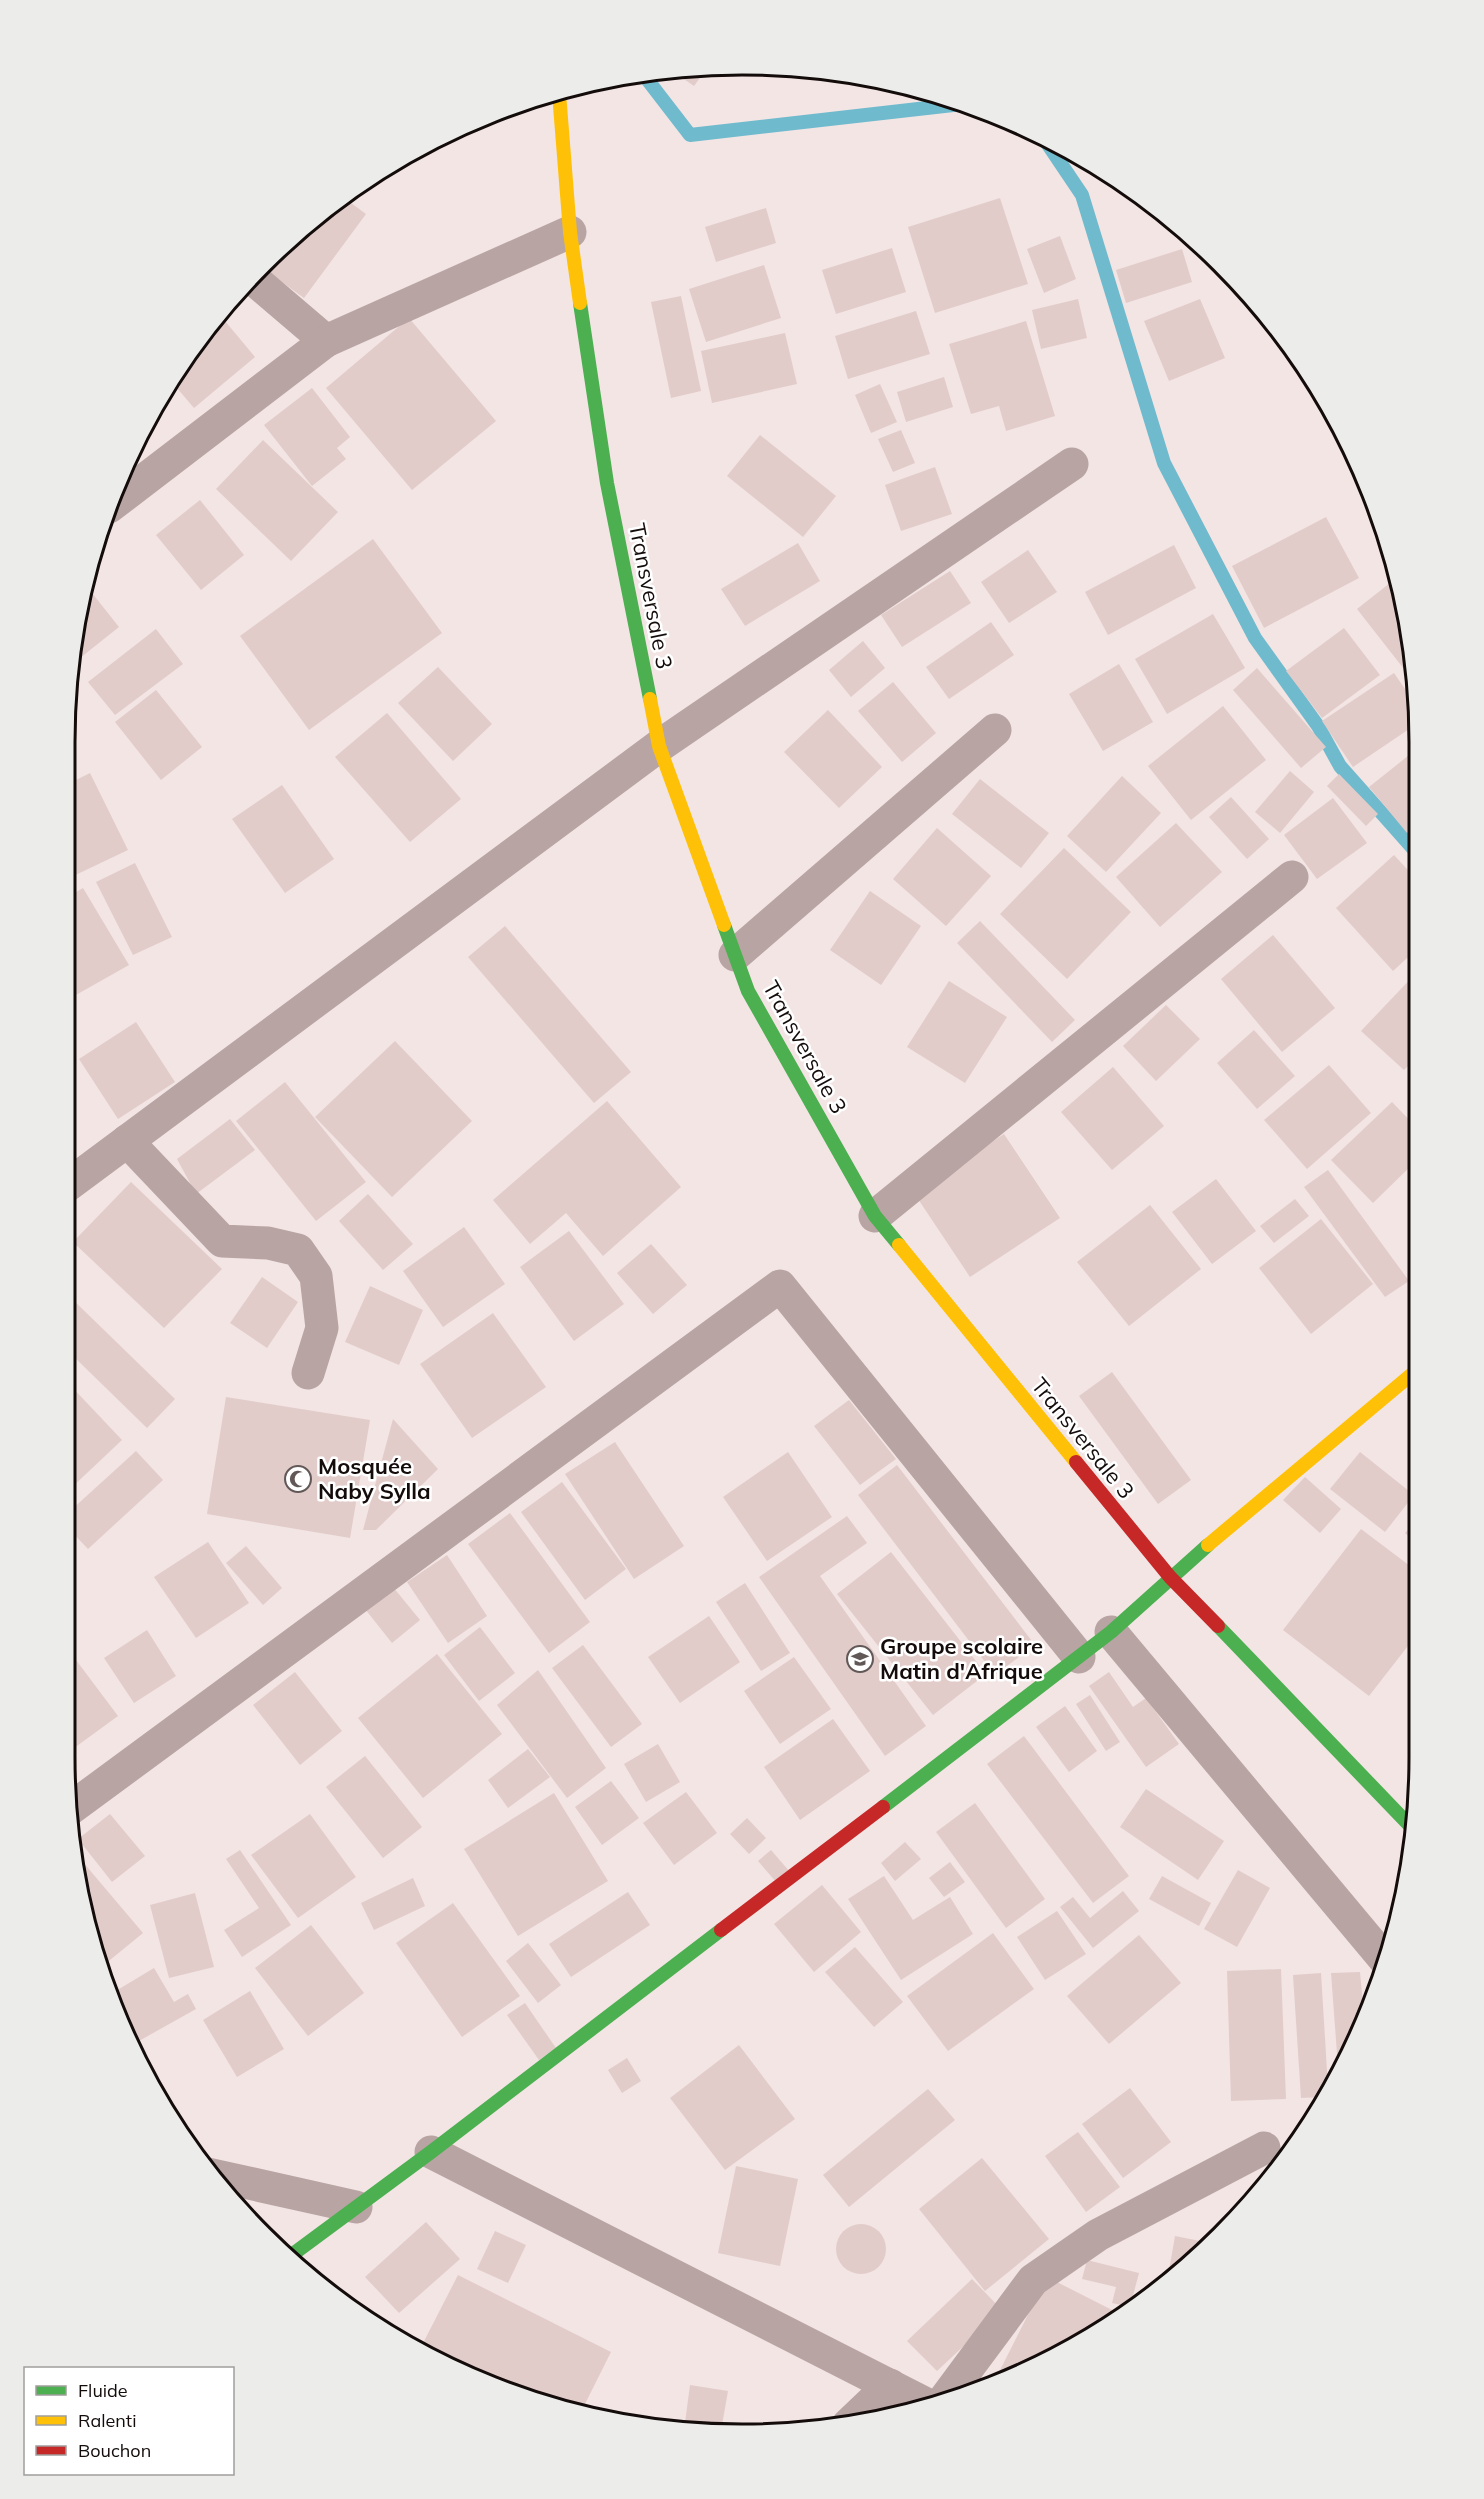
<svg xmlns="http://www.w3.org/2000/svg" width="1484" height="2499" viewBox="0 0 1484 2499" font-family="Mulish,sans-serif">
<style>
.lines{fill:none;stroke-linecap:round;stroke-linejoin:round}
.stream{stroke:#70bace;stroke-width:14}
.building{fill:#e2ccca}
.street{stroke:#b8a4a3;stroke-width:33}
.fast{stroke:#4caf50;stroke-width:14}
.slow{stroke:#ffc107;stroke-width:14}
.jam{stroke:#c62828;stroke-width:14}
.labels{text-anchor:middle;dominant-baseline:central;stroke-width:5;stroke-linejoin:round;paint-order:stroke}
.street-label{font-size:22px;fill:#130c0b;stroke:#fff}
.poi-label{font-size:22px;font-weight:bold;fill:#130c0b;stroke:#fff;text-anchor:start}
.rim{fill:none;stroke:#130c0b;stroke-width:3}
</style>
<rect width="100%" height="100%" fill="#f2e5e4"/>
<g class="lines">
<g class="stream">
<polyline points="643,74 690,135 962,104"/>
<polyline points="1045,140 1082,195 1164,463 1255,638 1318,726 1340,766 1418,854"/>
</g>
</g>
<g class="building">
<polygon points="707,68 694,86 672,71 685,70"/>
<polygon points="343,197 366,214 304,298 260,266"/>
<polygon points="1000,198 1028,284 935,313 908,227"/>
<polygon points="766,208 776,243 716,262 705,227"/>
<polygon points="1060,236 1076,279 1044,293 1027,249"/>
<polygon points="892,248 906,292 836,314 822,270"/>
<polygon points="1182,249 1192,282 1126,303 1116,270"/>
<polygon points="764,265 781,318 706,342 689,289"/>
<polygon points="681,296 701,391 671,398 651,302"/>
<polygon points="1078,299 1087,338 1041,349 1032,310"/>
<polygon points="1200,299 1225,358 1169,381 1144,321"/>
<polygon points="916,311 930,354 848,379 835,336"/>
<polygon points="220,315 255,357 194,408 171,381 178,366"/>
<polygon points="409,318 496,421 412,490 326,388"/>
<polygon points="1026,321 1055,416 1006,431 999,406 971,414 949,344"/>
<polygon points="785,333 797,384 712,403 701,351"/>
<polygon points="944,377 953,407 906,422 897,392"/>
<polygon points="880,384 897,422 871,433 855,395"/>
<polygon points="312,388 350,437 337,448 346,459 312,486 264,425"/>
<polygon points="901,430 915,463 893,472 878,439"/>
<polygon points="760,435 836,496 803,537 727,476"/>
<polygon points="263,440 338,512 291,561 216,489"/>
<polygon points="935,467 952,514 901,531 885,485"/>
<polygon points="200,500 244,555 201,590 156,535"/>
<polygon points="1326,517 1359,578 1264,628 1232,566"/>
<polygon points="373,539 442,633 309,730 240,636"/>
<polygon points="798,543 820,581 745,626 721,589"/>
<polygon points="1174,545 1196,588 1108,635 1085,592"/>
<polygon points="1028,550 1057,592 1009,623 981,582"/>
<polygon points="950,571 971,603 902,647 881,615"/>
<polygon points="1395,579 1414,676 1411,678 1357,609"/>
<polygon points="88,588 119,627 80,658 75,652"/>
<polygon points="1213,614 1245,668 1167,714 1135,659"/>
<polygon points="991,622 1014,655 949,699 926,667"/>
<polygon points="1344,628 1380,675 1322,718 1286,671"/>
<polygon points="156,629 183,664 115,715 88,682"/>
<polygon points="863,641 885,668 851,697 829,670"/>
<polygon points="1119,664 1153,722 1103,751 1069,694"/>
<polygon points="438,667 492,724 453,761 398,703"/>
<polygon points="1257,668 1326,747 1301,768 1233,690"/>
<polygon points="1394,673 1418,708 1418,723 1353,767 1322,721"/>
<polygon points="893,682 936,733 902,762 858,711"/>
<polygon points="156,690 202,747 161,780 115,722"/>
<polygon points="1223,706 1266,760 1191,820 1148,766"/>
<polygon points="828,710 882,767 839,808 784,752"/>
<polygon points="387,713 461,799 410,842 335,757"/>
<polygon points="1418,748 1418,824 1407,833 1369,787"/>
<polygon points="1290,771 1314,792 1280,833 1255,812"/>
<polygon points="90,773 128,850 67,879 66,785"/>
<polygon points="1339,774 1378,814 1366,826 1327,786"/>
<polygon points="1122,776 1161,813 1106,872 1067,836"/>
<polygon points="980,779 1049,833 1021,868 952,814"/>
<polygon points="282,785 334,859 285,893 232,819"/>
<polygon points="1231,797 1269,839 1247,859 1209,817"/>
<polygon points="1333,798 1367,843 1317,879 1284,835"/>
<polygon points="1176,823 1222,872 1160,927 1116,877"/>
<polygon points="937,828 991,876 946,926 893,879"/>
<polygon points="1064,848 1131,912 1067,979 1000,914"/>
<polygon points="1394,855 1418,881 1418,948 1393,971 1336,908"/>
<polygon points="135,863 172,937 133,955 96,882"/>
<polygon points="83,888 129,965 67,1000 67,897"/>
<polygon points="870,891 921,926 881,985 830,950"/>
<polygon points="980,921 1075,1020 1052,1042 957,943"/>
<polygon points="505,926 631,1072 594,1103 468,957"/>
<polygon points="1273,935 1335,1008 1282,1052 1221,979"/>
<polygon points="1418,971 1418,1056 1404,1070 1361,1031"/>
<polygon points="949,981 1007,1017 965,1083 907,1047"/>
<polygon points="1166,1005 1200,1039 1156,1081 1123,1046"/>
<polygon points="136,1022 175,1082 118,1119 79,1059"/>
<polygon points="1254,1030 1295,1076 1257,1109 1217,1063"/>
<polygon points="395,1041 472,1121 392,1197 315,1117"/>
<polygon points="1329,1065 1371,1113 1307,1169 1264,1120"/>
<polygon points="1113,1067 1164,1126 1112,1170 1061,1112"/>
<polygon points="285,1082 366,1182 316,1221 236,1121"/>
<polygon points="607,1101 681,1187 603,1256 566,1213 530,1244 493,1200"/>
<polygon points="1392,1102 1418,1129 1418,1159 1373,1203 1331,1160"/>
<polygon points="230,1119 255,1150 196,1194 177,1159"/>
<polygon points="1004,1134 1060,1218 970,1277 914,1193"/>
<polygon points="1328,1170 1409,1281 1385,1297 1304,1187"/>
<polygon points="1216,1179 1256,1231 1212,1264 1172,1212"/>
<polygon points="131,1182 222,1269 164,1328 73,1242"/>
<polygon points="368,1194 413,1244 383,1270 339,1221"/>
<polygon points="1295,1199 1309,1216 1274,1243 1260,1226"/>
<polygon points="1150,1205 1201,1269 1129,1326 1077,1262"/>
<polygon points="1321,1219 1373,1284 1311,1334 1259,1268"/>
<polygon points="464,1227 505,1284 443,1327 403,1271"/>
<polygon points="569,1231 624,1304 574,1341 520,1267"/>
<polygon points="651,1244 687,1285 653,1314 617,1273"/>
<polygon points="262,1277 298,1302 267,1348 230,1323"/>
<polygon points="370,1286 423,1310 399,1365 345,1342"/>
<polygon points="68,1295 175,1399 147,1428 68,1351"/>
<polygon points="493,1313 546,1387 472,1438 420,1364"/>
<polygon points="1112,1372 1191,1480 1158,1504 1079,1396"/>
<polygon points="69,1384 122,1440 69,1490"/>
<polygon points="226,1397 370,1420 350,1538 207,1514"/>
<polygon points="849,1400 896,1459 860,1485 814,1426"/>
<polygon points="393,1419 438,1469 376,1530 363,1530"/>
<polygon points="615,1442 684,1546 634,1579 565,1474"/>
<polygon points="136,1451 163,1480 88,1549 69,1529 69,1512"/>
<polygon points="788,1452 832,1517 767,1561 723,1497"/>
<polygon points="1360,1452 1414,1495 1385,1532 1330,1489"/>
<polygon points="897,1465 1035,1645 995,1675 858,1495"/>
<polygon points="1305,1477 1341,1509 1320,1533 1283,1500"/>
<polygon points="562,1482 626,1569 585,1600 521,1512"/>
<polygon points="510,1513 590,1622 549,1653 468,1544"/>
<polygon points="847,1516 867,1543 820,1576 926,1726 885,1756 759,1577"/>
<polygon points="1418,1518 1418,1545 1405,1533"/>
<polygon points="1361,1529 1418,1572 1418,1633 1369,1696 1283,1630"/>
<polygon points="208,1542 249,1603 196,1638 154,1577"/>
<polygon points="246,1546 282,1588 263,1605 226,1563"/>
<polygon points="891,1552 986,1674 933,1715 837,1594"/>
<polygon points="447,1555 487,1616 448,1643 407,1582"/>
<polygon points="745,1583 790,1653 761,1671 716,1602"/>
<polygon points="393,1587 420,1620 392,1643 365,1609"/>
<polygon points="709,1616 740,1662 680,1703 648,1657"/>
<polygon points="480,1627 515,1673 479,1701 444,1655"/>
<polygon points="147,1630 176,1676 134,1703 104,1658"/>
<polygon points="1418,1640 1418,1661 1408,1653"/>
<polygon points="583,1645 642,1724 611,1747 552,1668"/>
<polygon points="437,1654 502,1734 423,1798 358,1718"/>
<polygon points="73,1656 118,1716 70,1751 70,1659"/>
<polygon points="794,1657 831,1709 780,1744 744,1691"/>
<polygon points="538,1670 606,1768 567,1798 497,1705"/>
<polygon points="295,1672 342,1731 300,1765 253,1705"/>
<polygon points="1109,1672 1133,1707 1146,1698 1179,1744 1146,1767 1089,1686"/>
<polygon points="1090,1695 1120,1742 1106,1751 1076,1704"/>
<polygon points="1065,1706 1097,1751 1069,1772 1036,1727"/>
<polygon points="833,1719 870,1771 800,1820 764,1767"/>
<polygon points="1024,1736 1129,1876 1093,1903 987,1764"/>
<polygon points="658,1744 680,1782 646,1802 624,1764"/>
<polygon points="528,1749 550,1777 508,1808 488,1780"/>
<polygon points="365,1756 422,1827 383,1858 326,1787"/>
<polygon points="611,1781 639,1818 602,1845 575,1807"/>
<polygon points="1146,1789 1224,1841 1198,1880 1120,1827"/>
<polygon points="686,1792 717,1833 674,1865 643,1823"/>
<polygon points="554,1793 608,1881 518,1936 464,1849"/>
<polygon points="975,1803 1045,1899 1006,1928 936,1832"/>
<polygon points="110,1814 145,1856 112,1882 78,1839"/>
<polygon points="310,1814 356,1877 298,1918 251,1855"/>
<polygon points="747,1818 766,1838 749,1854 730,1834"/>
<polygon points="905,1842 921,1859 895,1881 881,1863"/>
<polygon points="71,1848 143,1933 99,1969"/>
<polygon points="240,1850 291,1925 242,1957 224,1930 259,1908 226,1859"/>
<polygon points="771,1850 790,1872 777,1883 758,1861"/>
<polygon points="950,1862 965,1882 944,1897 929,1878"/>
<polygon points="1238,1870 1270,1888 1237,1947 1204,1929"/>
<polygon points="884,1876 913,1920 950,1897 973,1934 901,1980 848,1899"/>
<polygon points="1162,1876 1211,1903 1199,1926 1149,1899"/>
<polygon points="413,1878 425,1906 374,1930 361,1903"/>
<polygon points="822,1885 861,1932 814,1972 774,1924"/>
<polygon points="1123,1891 1139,1911 1093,1948 1060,1907 1073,1897 1090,1918"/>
<polygon points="628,1892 650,1925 571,1977 549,1944"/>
<polygon points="195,1893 214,1967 169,1978 150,1905"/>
<polygon points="453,1903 520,1996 462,2037 396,1943"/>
<polygon points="1057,1911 1086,1954 1045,1980 1017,1937"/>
<polygon points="311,1925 364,1993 308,2036 255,1968"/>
<polygon points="993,1933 1034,1989 948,2051 907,1996"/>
<polygon points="1139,1935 1181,1983 1109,2044 1067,1996"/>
<polygon points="528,1943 561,1985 538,2003 506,1961"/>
<polygon points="855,1947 903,2002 874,2027 825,1972"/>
<polygon points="154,1968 174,2002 188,1994 196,2009 130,2046 109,1995"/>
<polygon points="1281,1969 1286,2099 1231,2101 1227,1971"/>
<polygon points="1360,1972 1364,2015 1338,2067 1331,1973"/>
<polygon points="1321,1973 1328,2087 1324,2097 1301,2098 1293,1975"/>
<polygon points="250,1991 284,2049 237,2077 203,2020"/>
<polygon points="525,2003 556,2048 539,2060 507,2015"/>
<polygon points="739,2045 795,2119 725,2170 670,2098"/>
<polygon points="627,2058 641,2081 622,2093 608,2070"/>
<polygon points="1130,2088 1171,2142 1123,2178 1082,2124"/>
<polygon points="928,2089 955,2120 849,2207 823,2175"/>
<polygon points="1078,2132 1120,2187 1086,2212 1045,2156"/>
<polygon points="982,2158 1049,2239 985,2291 919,2209"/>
<polygon points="736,2166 798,2179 780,2266 718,2253"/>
<polygon points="426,2222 460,2259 399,2313 365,2277"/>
<circle cx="861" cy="2249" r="25"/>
<polygon points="495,2231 526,2245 508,2283 477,2269"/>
<polygon points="1175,2236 1210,2243 1188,2267 1167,2282"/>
<polygon points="1087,2260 1139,2273 1130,2307 1112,2303 1116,2287 1082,2279"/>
<polygon points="458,2275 611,2352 580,2414 566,2411 443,2365 419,2351"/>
<polygon points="1047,2277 1120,2314 1081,2344 992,2386"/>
<polygon points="972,2279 1002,2310 937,2371 907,2341"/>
<polygon points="690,2385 728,2391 721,2431 684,2430"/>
</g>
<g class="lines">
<g class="street">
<polyline points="251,277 326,341"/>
<polyline points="109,507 326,341 570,232"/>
<polyline points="735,955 995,730"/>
<polyline points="127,1141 222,1241 268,1243 298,1250 316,1276 322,1328 308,1373"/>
<polyline points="68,1185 659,746 1072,464"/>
<polyline points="875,1216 1292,877"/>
<polyline points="1111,1632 1386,1961"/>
<polyline points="70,1809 780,1286 1079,1657"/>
<polyline points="431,2152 928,2405"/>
<polyline points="208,2174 356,2207"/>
<polyline points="944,2400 1033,2280 1098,2235 1264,2148"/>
<polyline points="848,2425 890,2385"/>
</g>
<g class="fast">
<polyline points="580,303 607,483 650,699"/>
<polyline points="724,925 748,991 875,1216 899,1245"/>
<polyline points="1218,1626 1413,1829"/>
<polyline points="883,1807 1111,1632 1208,1545"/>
<polyline points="289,2257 431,2152 721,1930"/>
</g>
<g class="slow">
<polyline points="559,93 570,232 580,303"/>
<polyline points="650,699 659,746 724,925"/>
<polyline points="899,1245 1076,1462"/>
<polyline points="1208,1545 1418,1369"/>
</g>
<g class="jam">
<polyline points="1076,1462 1170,1577 1218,1626"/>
<polyline points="721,1930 883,1807"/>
</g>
</g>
<defs>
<symbol id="mosque-ring" viewBox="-11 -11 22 22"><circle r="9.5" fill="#fff" stroke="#615857" stroke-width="1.5"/><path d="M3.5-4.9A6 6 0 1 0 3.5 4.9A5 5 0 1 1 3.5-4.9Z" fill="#615857"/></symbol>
<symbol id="school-ring" viewBox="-11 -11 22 22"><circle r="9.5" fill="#fff" stroke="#615857" stroke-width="1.5"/><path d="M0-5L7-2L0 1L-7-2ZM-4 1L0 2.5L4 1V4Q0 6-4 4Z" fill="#615857"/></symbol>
</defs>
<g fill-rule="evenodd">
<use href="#mosque-ring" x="283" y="1464" width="30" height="30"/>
<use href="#school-ring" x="845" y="1644" width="30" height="30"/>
</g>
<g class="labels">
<g class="street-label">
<text transform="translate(651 596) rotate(79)">Transversale 3</text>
<text transform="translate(805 1047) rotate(61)">Transversale 3</text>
<text transform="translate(1083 1438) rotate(51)">Transversale 3</text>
</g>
<g class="poi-label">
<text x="318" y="1466">Mosquée<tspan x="318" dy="25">Naby Sylla</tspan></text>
<text x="880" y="1646">Groupe scolaire<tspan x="880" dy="25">Matin d'Afrique</tspan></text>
</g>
</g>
<path d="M0 0H1484V2499H0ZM742 75H742A667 667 0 0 1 1409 742V1757A667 667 0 0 1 742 2424H742A667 667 0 0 1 75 1757V742A667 667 0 0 1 742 75Z" fill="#ececeb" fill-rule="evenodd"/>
<path class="rim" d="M742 75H742A667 667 0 0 1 1409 742V1757A667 667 0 0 1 742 2424H742A667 667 0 0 1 75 1757V742A667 667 0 0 1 742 75Z"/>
<rect x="24" y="2367" width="210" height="108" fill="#ffffff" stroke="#a19e9d" stroke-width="1.5"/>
<rect x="36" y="2386" width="30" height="9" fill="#4caf50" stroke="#a19e9d" stroke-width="1.5"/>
<text x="78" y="2397" font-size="18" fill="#130c0b">Fluide</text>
<rect x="36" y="2416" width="30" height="9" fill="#ffc107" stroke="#a19e9d" stroke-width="1.5"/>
<text x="78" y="2427" font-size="18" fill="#130c0b">Ralenti</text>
<rect x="36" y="2446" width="30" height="9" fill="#c62828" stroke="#a19e9d" stroke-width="1.5"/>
<text x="78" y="2457" font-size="18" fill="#130c0b">Bouchon</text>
</svg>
